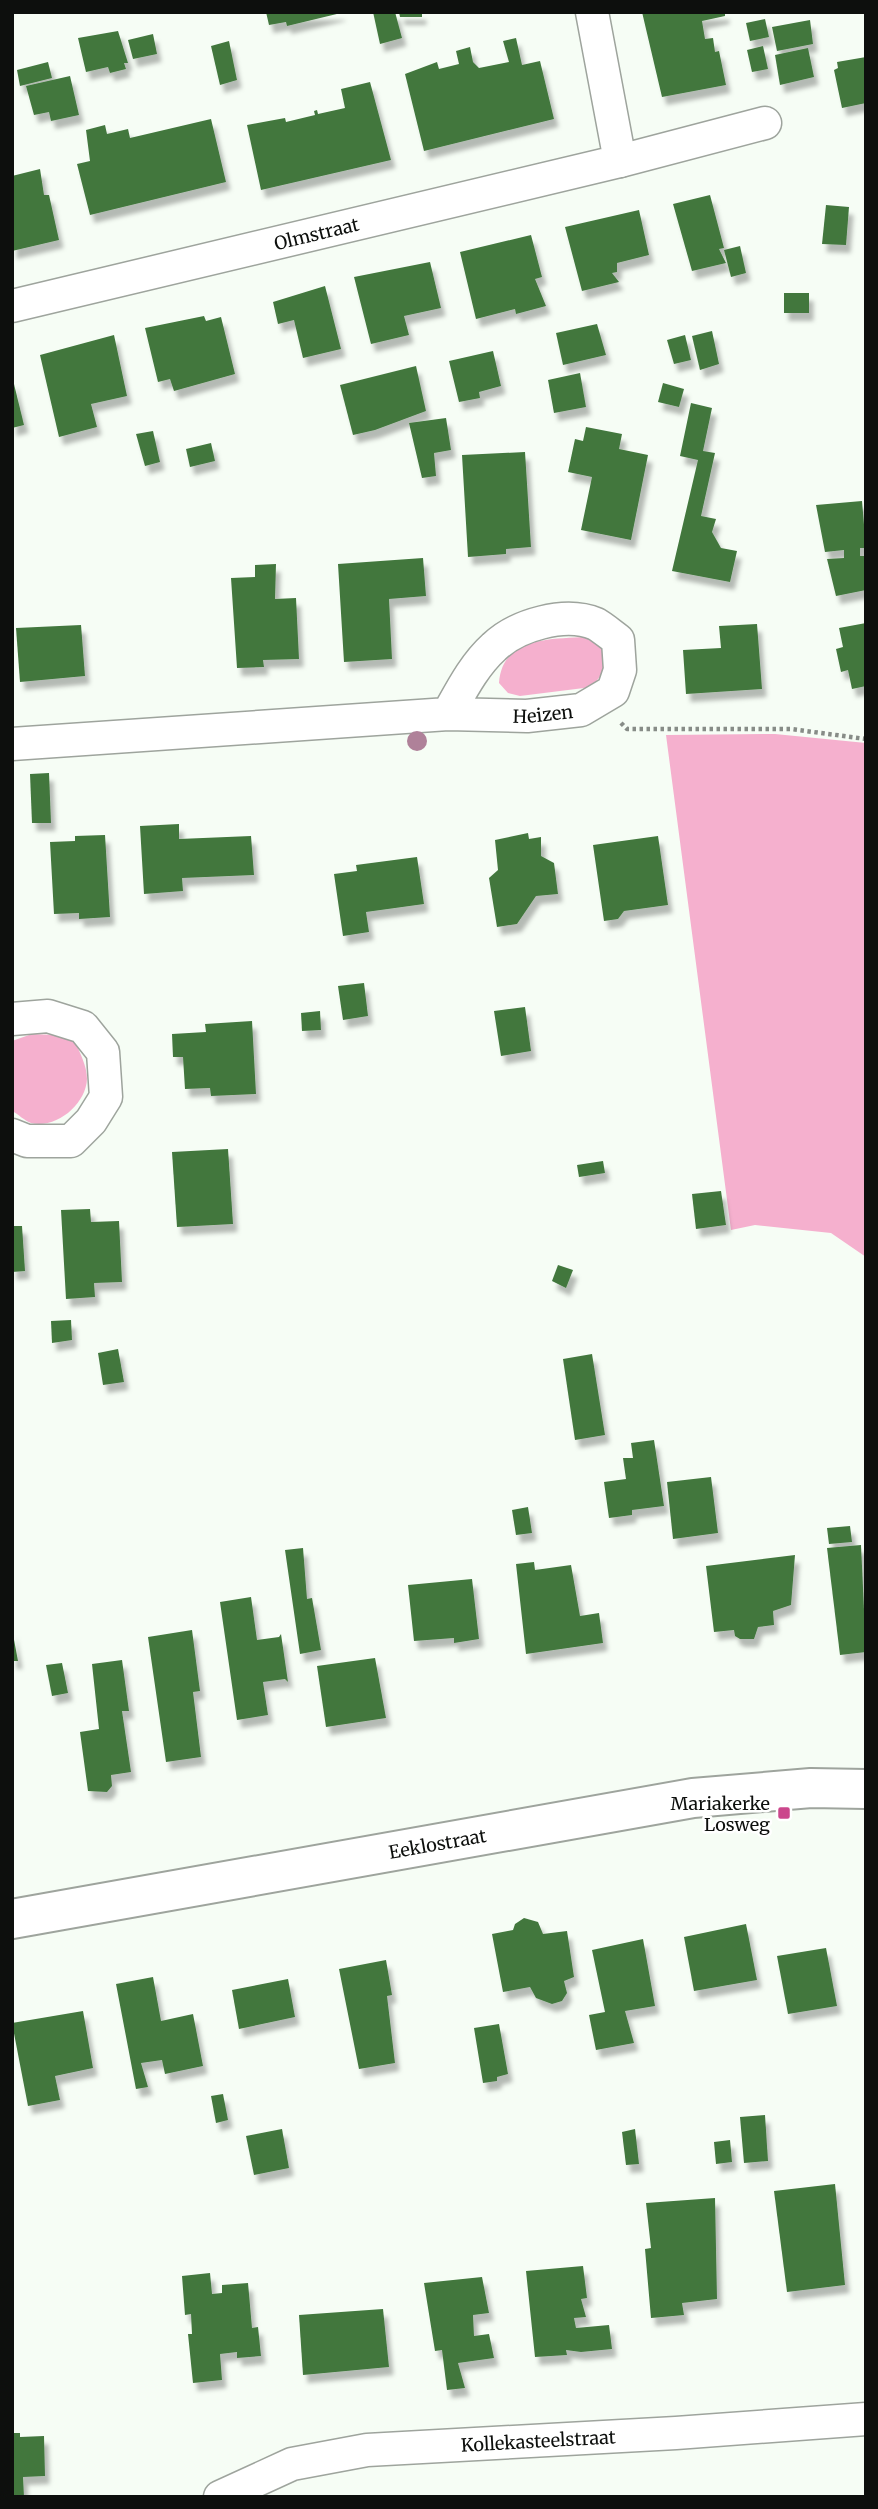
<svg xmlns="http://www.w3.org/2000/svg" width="878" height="2509" viewBox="0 0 878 2509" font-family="Merriweather,serif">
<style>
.green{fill:#f5b0ce}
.building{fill:#42773e;filter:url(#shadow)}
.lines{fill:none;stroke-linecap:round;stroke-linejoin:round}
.minor-casing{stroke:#9ea49d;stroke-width:35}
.tertiary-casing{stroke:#9ea49d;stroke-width:42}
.path{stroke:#878c87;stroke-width:4.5;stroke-dasharray:3.5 3.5;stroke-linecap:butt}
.minor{stroke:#fff;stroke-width:32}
.tertiary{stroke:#fff;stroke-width:38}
.tree{fill:#af8199}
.poi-dot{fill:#cb478c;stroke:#fff;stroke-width:2.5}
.labels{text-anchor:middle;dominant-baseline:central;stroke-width:5;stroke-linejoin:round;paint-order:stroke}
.street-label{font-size:18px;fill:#0d0f0d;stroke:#fff}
.poi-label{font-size:18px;fill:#0d0f0d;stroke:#fff;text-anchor:end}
</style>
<defs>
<filter id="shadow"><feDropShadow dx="4.5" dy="8" stdDeviation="2" flood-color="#0004"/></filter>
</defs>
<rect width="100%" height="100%" fill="#f6fdf5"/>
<g class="green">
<path d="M585 637 598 644 606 657 604 671 592 687 520 696 508 693 499 683C502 638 548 639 585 637Z"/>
<polygon points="775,734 866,743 866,1257 831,1233 755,1225 731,1230 666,735"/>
<path d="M32 1034 56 1035 75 1042C80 1053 87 1066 87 1079 86 1104 57 1129 31 1123 25 1121 18 1114 12 1111V1041Z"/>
</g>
<g class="building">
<polygon points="266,12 341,12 341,13 287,26 286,22 269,25"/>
<polygon points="373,12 395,12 402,38 380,44"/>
<polygon points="399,12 422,12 422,17 400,17"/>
<polygon points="642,12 725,12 725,16 702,21 705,39 713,38 715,52 719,51 726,85 662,97"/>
<polygon points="765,19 769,37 750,41 746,23"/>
<polygon points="810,20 813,44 777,51 772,27"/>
<polygon points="118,31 128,63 124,63 126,69 110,73 108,67 86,72 78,38"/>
<polygon points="153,34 157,54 133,59 128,40"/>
<polygon points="516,38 522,65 540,61 554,119 424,151 405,74 437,62 439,69 459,64 456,51 470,47 473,62 479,68 509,62 503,41"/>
<polygon points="229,41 237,80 220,85 211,46"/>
<polygon points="763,46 768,69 752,72 747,50"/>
<polygon points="808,48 814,77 780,85 775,55"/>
<polygon points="866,57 866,103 842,108 834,70 838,68 837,62"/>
<polygon points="48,62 52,78 20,86 17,70"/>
<polygon points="70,76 79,115 51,121 49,112 34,115 26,86"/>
<polygon points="370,82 391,160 261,190 247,125 285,118 286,122 315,115 314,111 317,110 318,114 345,108 341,89"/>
<polygon points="211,119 226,182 90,215 77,164 90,161 86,130 105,125 107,134 128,129 130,138"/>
<polygon points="40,169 44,195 49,195 59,240 12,251 12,176"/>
<polygon points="710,195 724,248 719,249 726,263 692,271 673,204"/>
<polygon points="826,205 849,207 846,245 822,244"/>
<polygon points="639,210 649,255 617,263 617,272 612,273 619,282 582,291 565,227"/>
<polygon points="531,235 542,277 535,279 546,306 516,314 515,309 476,319 460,252"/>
<polygon points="740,246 746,273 731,277 724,250"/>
<polygon points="430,262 441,308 404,316 409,335 371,344 354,277"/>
<polygon points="325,286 341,349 303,358 294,320 278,324 273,302"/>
<rect x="784" y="293" width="25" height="20"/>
<polygon points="204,316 206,321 221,317 235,374 174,391 170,379 158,382 145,328"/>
<polygon points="597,324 606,355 563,365 556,333"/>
<polygon points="712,331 719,364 700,370 692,336"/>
<polygon points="114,335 127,396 91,404 97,427 59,437 40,355"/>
<polygon points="685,335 691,360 674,364 667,340"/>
<polygon points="493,351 501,386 479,392 480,398 459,402 449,361"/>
<polygon points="416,366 426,411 375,430 353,435 340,385"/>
<polygon points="580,373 586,407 554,413 548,380"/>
<polygon points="13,380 24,425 12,428 12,381"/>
<polygon points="663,383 684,389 679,407 658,402"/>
<polygon points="691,403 712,408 703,451 715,453 701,516 716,519 712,532 721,548 737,551 730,582 672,571 698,460 680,456"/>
<polygon points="446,418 451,450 434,453 436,476 422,478 409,423"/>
<polygon points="586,427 622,434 619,449 648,455 631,540 581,530 592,477 568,472 575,439 583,441"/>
<polygon points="153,431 160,462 145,466 136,434"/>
<polygon points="211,443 215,461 190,467 186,449"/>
<polygon points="525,452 531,547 506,549 506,554 468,557 462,455"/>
<polygon points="862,501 866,548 860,548 860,556 866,556 866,590 836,596 827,559 844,558 844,550 825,552 816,505"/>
<polygon points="423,558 426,596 389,599 392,659 344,662 338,564"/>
<polygon points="276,564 275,599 296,598 299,659 263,660 264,667 237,668 231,578 255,577 255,565"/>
<polygon points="866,623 866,686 852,689 848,670 841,672 836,649 843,647 839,628"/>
<polygon points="757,624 762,689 686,694 683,650 721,648 719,626"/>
<polygon points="81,625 85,676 20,682 16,628"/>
<polygon points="49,773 51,823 32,823 30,774"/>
<polygon points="179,824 179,839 251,836 254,875 182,878 183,891 144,894 140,826"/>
<polygon points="528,833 529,839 541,837 541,856 554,863 558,894 536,896 517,924 497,927 489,878 498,870 495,840"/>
<polygon points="105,835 110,917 79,919 79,913 54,914 50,842 75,841 75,836"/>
<polygon points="658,836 668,905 624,911 618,919 604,921 593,845"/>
<polygon points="417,857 424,904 366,912 369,932 343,936 334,874 357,871 356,865"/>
<polygon points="364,983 368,1016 343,1020 338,986"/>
<polygon points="525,1007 531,1051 501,1056 494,1011"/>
<polygon points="320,1011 321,1030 302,1031 301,1013"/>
<polygon points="252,1021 256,1094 211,1096 210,1088 185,1089 183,1057 173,1057 172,1034 206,1032 205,1024"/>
<polygon points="228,1149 233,1224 177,1227 172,1152"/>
<polygon points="603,1161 605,1173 579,1177 577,1165"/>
<polygon points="721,1191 726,1225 696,1229 692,1194"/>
<polygon points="90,1209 91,1222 119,1221 122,1282 94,1283 95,1297 66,1299 61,1210"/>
<polygon points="12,1226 22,1226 25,1271 12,1272"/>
<polygon points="558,1265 573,1270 566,1288 552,1281"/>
<polygon points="71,1320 72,1340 52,1343 51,1321"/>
<polygon points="118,1349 124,1382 103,1385 98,1353"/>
<polygon points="592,1354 605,1435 575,1440 563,1359"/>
<polygon points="654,1440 664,1506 632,1510 632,1515 609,1518 604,1482 626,1479 623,1458 633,1458 631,1443"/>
<polygon points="711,1477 718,1533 673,1539 667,1482"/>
<polygon points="528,1507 532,1533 516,1535 512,1510"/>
<polygon points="850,1526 852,1542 829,1544 827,1528"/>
<polygon points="861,1545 866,1652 840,1655 827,1548"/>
<polygon points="303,1548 307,1599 312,1598 321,1650 300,1654 285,1550"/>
<polygon points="795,1555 791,1605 773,1611 774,1625 758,1627 754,1639 740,1639 735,1636 734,1630 714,1632 706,1566"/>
<polygon points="534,1562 535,1570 571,1565 580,1616 599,1613 603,1643 526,1654 516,1564"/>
<polygon points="472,1579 479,1639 454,1643 454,1638 414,1641 408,1585"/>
<polygon points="251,1597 257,1640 279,1637 281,1634 288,1682 285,1679 263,1682 268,1715 237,1720 220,1602"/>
<polygon points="12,1629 18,1661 12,1661"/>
<polygon points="192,1630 200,1691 193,1692 201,1757 166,1762 148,1637"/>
<polygon points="375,1658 386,1718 326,1727 317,1666"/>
<polygon points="122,1660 129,1711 122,1711 131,1772 111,1775 112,1786 107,1792 88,1791 80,1732 99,1729 92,1664"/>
<polygon points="62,1663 68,1693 52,1696 46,1665"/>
<polygon points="524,1918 538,1922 543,1934 567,1931 574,1977 564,1981 567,1993 562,2001 552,2004 536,1998 530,1987 503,1992 492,1934 513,1930 515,1924"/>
<polygon points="746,1924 757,1980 694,1991 684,1937"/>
<polygon points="643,1939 655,2006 625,2011 634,2043 596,2050 589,2015 605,2012 592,1950"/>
<polygon points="826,1948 837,2006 788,2014 777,1956"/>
<polygon points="386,1960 392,1995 387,1996 395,2063 359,2069 339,1969"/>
<polygon points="153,1977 161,2021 193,2014 203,2066 165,2074 162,2060 141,2063 148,2087 136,2089 116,1984"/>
<polygon points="288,1979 295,2017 239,2029 232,1990"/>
<polygon points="83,2011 93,2068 55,2076 60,2100 28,2106 12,2023"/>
<polygon points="499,2024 508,2074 497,2077 497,2081 483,2083 474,2028"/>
<polygon points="223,2094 228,2120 216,2123 211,2096"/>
<polygon points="765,2115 768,2161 744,2163 740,2117"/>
<polygon points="282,2129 289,2168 254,2175 246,2136"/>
<polygon points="635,2129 639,2164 626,2165 622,2132"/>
<polygon points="730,2140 732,2162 716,2164 714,2142"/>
<polygon points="835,2184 845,2285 787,2292 774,2191"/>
<polygon points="715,2198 717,2299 682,2303 684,2315 651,2318 645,2249 651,2248 646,2203"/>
<polygon points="583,2266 587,2298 581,2299 586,2317 574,2318 576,2328 609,2325 612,2349 581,2352 566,2350 567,2355 535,2357 526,2271"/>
<polygon points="210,2273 212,2294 222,2293 222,2285 248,2283 252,2328 258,2327 261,2356 237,2358 237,2352 220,2354 222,2380 193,2383 188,2334 192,2334 191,2314 185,2315 182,2276"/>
<polygon points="482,2277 489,2313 473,2315 474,2336 489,2334 494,2358 458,2363 465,2388 447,2390 442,2350 435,2351 424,2283"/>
<polygon points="383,2309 389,2367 303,2375 299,2315"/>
<polygon points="12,2433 20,2433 20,2437 44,2436 45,2476 23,2477 24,2497 12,2497"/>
</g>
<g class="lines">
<defs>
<g id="minor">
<polyline points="620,161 765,123"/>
<path id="s1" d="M12 306 620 161 592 12"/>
<path id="s2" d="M12 744 448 714 527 716 581 710 613 691 620 670 618 640C611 635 603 628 596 624 565 611 517 625 494 647 474 665 461 691 448 714"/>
<polyline points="12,1019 48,1016 83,1027 103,1052 106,1097 91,1121 71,1141 27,1141 12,1135"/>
<path id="s3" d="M220 2497 292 2464 367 2450 676 2433 866 2419"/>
</g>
<g id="tertiary">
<path id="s4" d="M12 1919 693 1798 811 1788 866 1789"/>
</g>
</defs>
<use href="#minor" class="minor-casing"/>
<use href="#tertiary" class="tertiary-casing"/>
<polyline class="path" points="621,723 627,729 791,729 866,739"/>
<use href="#minor" class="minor"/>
<use href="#tertiary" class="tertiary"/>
</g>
<circle class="tree" cx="417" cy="741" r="10"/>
<rect class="poi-dot" x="777" y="1806" width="14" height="14" rx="3.5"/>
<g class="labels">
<g class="street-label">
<text stroke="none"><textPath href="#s1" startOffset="313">Olmstraat</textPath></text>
<text stroke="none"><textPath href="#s2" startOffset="532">Heizen</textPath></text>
<text stroke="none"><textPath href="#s4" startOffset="432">Eeklostraat</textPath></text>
<text stroke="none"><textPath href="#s3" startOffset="327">Kollekasteelstraat</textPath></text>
</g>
<g class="poi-label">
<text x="770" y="1803">Mariakerke<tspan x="770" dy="21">Losweg</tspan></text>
</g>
</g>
<rect width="878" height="2509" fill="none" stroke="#0d0f0d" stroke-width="28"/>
</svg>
